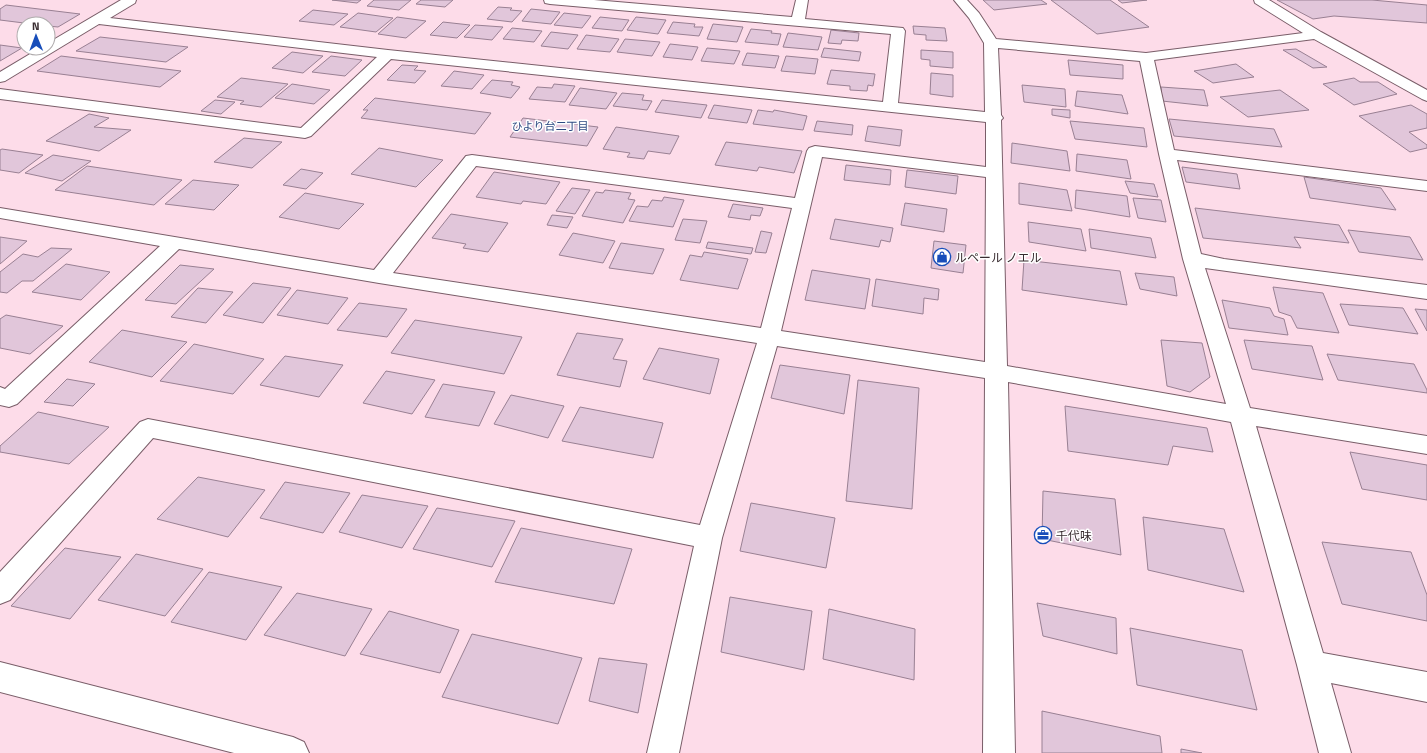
<svg xmlns="http://www.w3.org/2000/svg" width="1427" height="753" viewBox="0 0 1427 753" font-family="'Titillium Web','Noto Sans JP',sans-serif">
<style>
.building{fill:#e1c6da;stroke:#998093}
.lines{fill:none;stroke-linecap:round;stroke-linejoin:round}
.minor-casing{stroke:#795d68;stroke-width:2}
.minor{fill:#fff;fill-rule:evenodd}
.labels{text-anchor:middle;dominant-baseline:central;stroke-width:3;stroke-linejoin:round;paint-order:stroke}
.far-neighbourhood-label{font-size:11px;fill:#2d4a82;stroke:#fff}
.poi-label{font-size:12px;fill:#382c30;stroke:#fff;text-anchor:start}
</style>
<rect width="100%" height="100%" fill="#fddce9"/>
<g class="building">
<polygon points="332,0 361,0 357,3"/>
<polygon points="374,0 411,0 399,10 367,6"/>
<polygon points="421,0 453,0 445,7 416,4"/>
<polygon points="983,0 1041,0 1047,4 994,10"/>
<polygon points="1051,0 1110,0 1149,27 1097,34"/>
<polygon points="1118,0 1147,0 1122,3"/>
<polygon points="1277,0 1372,0 1427,5 1427,23 1334,16 1313,19"/>
<polygon points="6,5 80,14 58,27 48,26 48,24 32,24 0,20 0,9"/>
<polygon points="498,7 512,8 510,10 522,11 512,22 487,19"/>
<polygon points="531,9 560,12 551,24 522,21"/>
<polygon points="313,10 348,14 334,25 299,21"/>
<polygon points="358,13 393,18 376,32 340,27"/>
<polygon points="564,13 591,16 582,28 554,25"/>
<polygon points="397,17 426,21 406,38 378,34"/>
<polygon points="600,17 629,20 622,31 592,28"/>
<polygon points="636,17 666,20 658,34 627,30"/>
<polygon points="443,22 470,25 457,38 430,35"/>
<polygon points="673,22 695,24 694,27 703,27 699,36 667,33"/>
<polygon points="713,24 743,27 737,42 707,39"/>
<polygon points="475,25 503,27 492,40 464,37"/>
<polygon points="913,26 945,28 947,41 926,40 926,35 914,34"/>
<polygon points="512,28 542,31 534,42 503,39"/>
<polygon points="751,29 772,31 771,33 781,34 778,45 745,42"/>
<polygon points="831,30 859,33 858,41 842,40 841,44 828,43"/>
<polygon points="551,32 578,35 568,49 541,46"/>
<polygon points="788,33 822,37 818,50 783,47"/>
<polygon points="586,35 619,39 610,52 577,49"/>
<polygon points="100,37 188,47 166,62 76,51"/>
<polygon points="625,39 660,42 652,56 617,52"/>
<polygon points="670,44 698,47 692,60 663,57"/>
<polygon points="0,45 22,48 0,61"/>
<polygon points="707,48 740,51 734,64 701,61"/>
<polygon points="824,48 861,52 859,61 821,57"/>
<polygon points="1296,49 1327,67 1313,68 1283,50"/>
<polygon points="921,50 953,52 953,68 930,66 930,60 921,59"/>
<polygon points="292,52 323,56 303,73 272,68"/>
<polygon points="747,53 779,56 775,68 742,65"/>
<polygon points="61,56 181,71 160,87 37,71"/>
<polygon points="331,56 362,60 345,76 312,72"/>
<polygon points="786,56 818,59 815,74 781,71"/>
<polygon points="1068,60 1123,65 1123,79 1070,75"/>
<polygon points="1236,64 1254,77 1213,83 1194,71"/>
<polygon points="402,65 418,66 414,70 426,71 415,83 387,80"/>
<polygon points="831,70 875,74 873,86 868,85 867,91 850,90 850,86 827,84"/>
<polygon points="454,71 484,75 472,89 441,86"/>
<polygon points="931,73 953,75 953,97 930,94"/>
<polygon points="241,78 288,84 261,107 240,104 244,101 217,97"/>
<polygon points="1354,78 1360,82 1378,82 1397,94 1354,105 1323,84"/>
<polygon points="492,80 513,82 511,85 520,87 511,98 480,93"/>
<polygon points="292,84 330,90 314,104 275,98"/>
<polygon points="554,84 575,86 565,102 529,99 537,87 552,88"/>
<polygon points="1022,85 1065,89 1066,107 1024,102"/>
<polygon points="1161,87 1204,90 1208,106 1162,101"/>
<polygon points="580,88 617,93 606,109 569,105"/>
<polygon points="1280,90 1309,110 1248,117 1220,97"/>
<polygon points="1077,91 1122,95 1128,114 1075,106"/>
<polygon points="622,93 644,95 642,100 652,101 647,110 613,106"/>
<polygon points="375,98 491,113 475,134 361,118 368,110 363,110"/>
<polygon points="215,100 235,102 221,114 201,111"/>
<polygon points="662,100 707,105 701,118 655,112"/>
<polygon points="714,105 752,110 747,123 708,118"/>
<polygon points="1411,105 1427,114 1427,128 1409,132 1427,145 1427,148 1410,152 1359,116"/>
<polygon points="1052,109 1070,110 1070,118 1052,115"/>
<polygon points="758,110 773,112 774,110 807,116 803,130 753,124"/>
<polygon points="89,114 109,118 94,127 131,130 99,151 46,141"/>
<polygon points="523,118 598,127 587,146 510,137"/>
<polygon points="1169,119 1274,129 1282,147 1174,136"/>
<polygon points="817,121 853,125 852,135 814,131"/>
<polygon points="1070,121 1144,128 1147,147 1075,139"/>
<polygon points="868,126 902,130 900,146 865,141"/>
<polygon points="616,127 679,136 670,154 648,151 644,159 627,157 630,153 603,149"/>
<polygon points="244,138 282,142 252,168 214,162"/>
<polygon points="726,142 802,151 794,173 759,167 757,171 715,165"/>
<polygon points="1012,143 1067,151 1070,171 1011,163"/>
<polygon points="379,148 443,160 416,187 351,174"/>
<polygon points="2,149 43,155 19,173 0,170 0,150"/>
<polygon points="1077,154 1127,160 1131,179 1076,171"/>
<polygon points="53,155 91,161 62,181 25,173"/>
<polygon points="846,165 891,170 890,185 844,180"/>
<polygon points="87,166 182,180 154,205 55,190"/>
<polygon points="1182,167 1237,174 1240,189 1186,182"/>
<polygon points="301,169 323,173 306,189 283,185"/>
<polygon points="907,170 958,176 956,194 905,187"/>
<polygon points="494,172 560,182 546,204 523,201 521,204 476,197"/>
<polygon points="1304,177 1381,188 1396,210 1310,198"/>
<polygon points="193,180 239,185 214,210 165,204"/>
<polygon points="1125,181 1154,184 1158,197 1130,193"/>
<polygon points="1019,183 1067,190 1072,211 1019,204"/>
<polygon points="572,188 590,190 575,214 556,211"/>
<polygon points="605,190 631,193 628,199 635,200 623,223 582,216 596,192 603,193"/>
<polygon points="1076,190 1127,196 1130,217 1075,208"/>
<polygon points="305,193 364,204 339,229 279,217"/>
<polygon points="664,197 684,200 673,227 629,221 637,206 648,207 652,200 662,201"/>
<polygon points="1133,198 1161,200 1166,222 1138,218"/>
<polygon points="905,203 947,209 944,232 901,225"/>
<polygon points="733,204 763,208 760,216 751,215 750,220 728,217"/>
<polygon points="1195,208 1339,225 1349,243 1294,237 1301,248 1203,238"/>
<polygon points="451,214 508,223 488,252 463,248 466,244 432,238"/>
<polygon points="552,215 573,217 567,228 547,225"/>
<polygon points="683,219 707,221 700,243 675,240"/>
<polygon points="835,219 893,228 890,242 881,240 879,247 830,239"/>
<polygon points="1028,222 1081,229 1086,251 1029,242"/>
<polygon points="1089,229 1151,238 1156,258 1091,248"/>
<polygon points="1348,230 1410,237 1423,260 1359,252"/>
<polygon points="761,231 772,233 766,253 755,252"/>
<polygon points="573,233 615,241 603,263 559,255"/>
<polygon points="0,237 27,241 0,264"/>
<polygon points="934,241 966,245 963,273 931,268"/>
<polygon points="708,242 753,248 751,254 706,248"/>
<polygon points="621,243 664,249 653,274 609,268"/>
<polygon points="51,248 72,249 33,281 22,281 7,293 0,292 0,272 23,254 38,257"/>
<polygon points="704,252 748,259 738,289 680,280 690,255 702,257"/>
<polygon points="1024,260 1120,271 1127,305 1022,290"/>
<polygon points="66,264 110,272 81,300 32,292"/>
<polygon points="180,265 214,269 176,304 145,300"/>
<polygon points="812,270 870,279 865,309 805,300"/>
<polygon points="1135,273 1174,277 1177,296 1140,289"/>
<polygon points="876,279 939,289 938,300 924,298 923,314 872,306"/>
<polygon points="253,283 291,288 263,323 223,315"/>
<polygon points="1273,287 1323,293 1339,333 1297,328 1291,316 1279,312"/>
<polygon points="198,288 233,292 206,323 171,317"/>
<polygon points="297,290 348,298 328,324 277,315"/>
<polygon points="1222,300 1270,308 1274,316 1284,319 1288,335 1229,328"/>
<polygon points="359,303 407,309 387,337 337,330"/>
<polygon points="1340,304 1403,308 1418,334 1349,325"/>
<polygon points="1415,309 1427,310 1427,331"/>
<polygon points="6,315 63,326 30,354 0,348 0,319"/>
<polygon points="415,320 522,337 504,374 391,353"/>
<polygon points="122,330 187,342 152,377 89,362"/>
<polygon points="577,333 623,339 613,359 627,361 620,387 557,375"/>
<polygon points="1161,340 1202,343 1210,377 1190,392 1167,386"/>
<polygon points="1244,340 1312,346 1323,380 1252,369"/>
<polygon points="194,344 264,359 233,394 160,381"/>
<polygon points="659,348 719,359 710,394 643,379"/>
<polygon points="1327,354 1414,364 1427,390 1427,393 1338,380"/>
<polygon points="285,356 343,365 319,397 260,385"/>
<polygon points="780,365 850,375 844,414 771,398"/>
<polygon points="386,371 435,380 412,414 363,403"/>
<polygon points="67,379 95,384 73,406 44,402"/>
<polygon points="858,380 919,388 912,509 846,501"/>
<polygon points="443,384 495,392 479,426 425,417"/>
<polygon points="511,395 564,406 548,438 494,424"/>
<polygon points="1065,406 1207,428 1213,452 1173,446 1168,465 1068,451"/>
<polygon points="580,407 663,423 653,458 562,441"/>
<polygon points="38,412 109,427 69,464 0,452 0,446"/>
<polygon points="1350,452 1427,465 1427,500 1362,489"/>
<polygon points="198,477 265,490 228,537 157,519"/>
<polygon points="285,482 350,493 323,533 260,518"/>
<polygon points="1043,491 1115,499 1121,555 1042,539"/>
<polygon points="362,495 428,506 402,548 339,532"/>
<polygon points="751,503 835,518 826,568 740,551"/>
<polygon points="437,508 515,521 492,567 413,549"/>
<polygon points="1143,517 1224,529 1244,592 1148,570"/>
<polygon points="521,528 632,549 614,604 495,582"/>
<polygon points="1322,542 1411,552 1427,595 1427,621 1342,604"/>
<polygon points="65,548 121,557 70,619 11,606"/>
<polygon points="136,554 203,569 165,616 98,600"/>
<polygon points="209,572 282,587 246,640 171,622"/>
<polygon points="297,593 372,609 345,656 264,635"/>
<polygon points="730,597 812,611 804,670 721,652"/>
<polygon points="1037,603 1116,618 1117,654 1043,636"/>
<polygon points="829,609 915,629 914,680 823,659"/>
<polygon points="389,611 459,630 440,673 360,654"/>
<polygon points="1130,628 1242,650 1257,710 1137,685"/>
<polygon points="472,634 582,658 558,724 442,697"/>
<polygon points="599,658 647,664 638,713 589,701"/>
<polygon points="1042,711 1160,736 1162,753 1042,753"/>
<polygon points="1181,749 1202,753 1181,753"/>
</g>
<g class="lines">
<defs>
<g id="minor">
<path d="M121 0H136L135 3 110 18 388 50 883 102 891 34 550 4 545 3 544 0H594L792 17 796 0H808L805 19 903 28 905 31 898 103 985 112 984 43 969 18 954 0H967L979 13 996 39 1146 53 1303 33 1255 3 1254 0H1269L1321 32 1427 90V101L1422 99 1314 39 1154 60 1174 150 1427 181V191L1177 160 1201 254 1224 259 1427 285V299L1205 268 1250 408 1427 436V454L1256 426 1323 653 1427 672V702L1331 683 1351 753H1319L1297 665 1231 422 1008 382 1015 753H983L985 378 777 346 722 538 679 753H647L694 546 153 438 10 600 0 604V572L140 422 148 419 700 525 757 343 379 283 179 249 17 404 9 407 0 405V387L5 389 160 246 0 218V208L374 270 466 156 472 155 795 198 807 151 809 148 815 146 986 167V122L391 59 311 136 305 138 0 99V89L301 128 377 57 99 24 5 81 0 82V72L40 48H48V43ZM998 48 1140 61 1159 154 1183 259 1226 404 1007 366 1001 120 1003 118 1001 115ZM822 157 986 177 985 362 781 331ZM476 166 792 208 761 328 393 273Z"/>
<polygon points="0,662 293,737 304,742 309,753 234,753 0,692"/>
</g>
</defs>
<use href="#minor" class="minor-casing"/>
<use href="#minor" class="minor"/>
</g>
<defs>
<symbol id="shop-ring" viewBox="-11 -11 22 22"><circle r="9.5" fill="#fff" stroke="#184eba" stroke-width="1.5"/><path d="M-5-2.5h2.3a2.7 3.5 0 0 1 5.4 0H5L5.5 6h-11ZM-1.5-2.5h3a1.5 2.3 0 0 0-3 0Z" fill="#184eba"/></symbol>
<symbol id="office-ring" viewBox="-11 -11 22 22"><circle r="9.5" fill="#fff" stroke="#184eba" stroke-width="1.5"/><path d="M-6-3h4V-5.5h4V-3h4V5H-6ZM-1-4.5V-3h2v-1.5ZM-6 0V1H6V0Z" fill="#184eba"/></symbol>
</defs>
<g fill-rule="evenodd">
<use href="#shop-ring" x="932" y="247" width="20" height="20"/>
<use href="#office-ring" x="1033" y="525" width="20" height="20"/>
</g>
<g class="labels">
<g class="far-neighbourhood-label">
<text x="550" y="126">ひより台二丁目</text>
</g>
<g class="poi-label">
<text x="955" y="257">ルペール ノエル</text>
<text x="1056" y="535">千代味</text>
</g>
</g>
<g transform="translate(36 36) rotate(359)"><circle r="19" fill="#ffffff" stroke="#afabac"/>
<path d="M0-3L7 15L0 10L-7 15Z" fill="#184eba"/>
<text y="-6" font-size="11" font-weight="bold" text-anchor="middle" fill="#382c30">N</text>
</g>
</svg>
